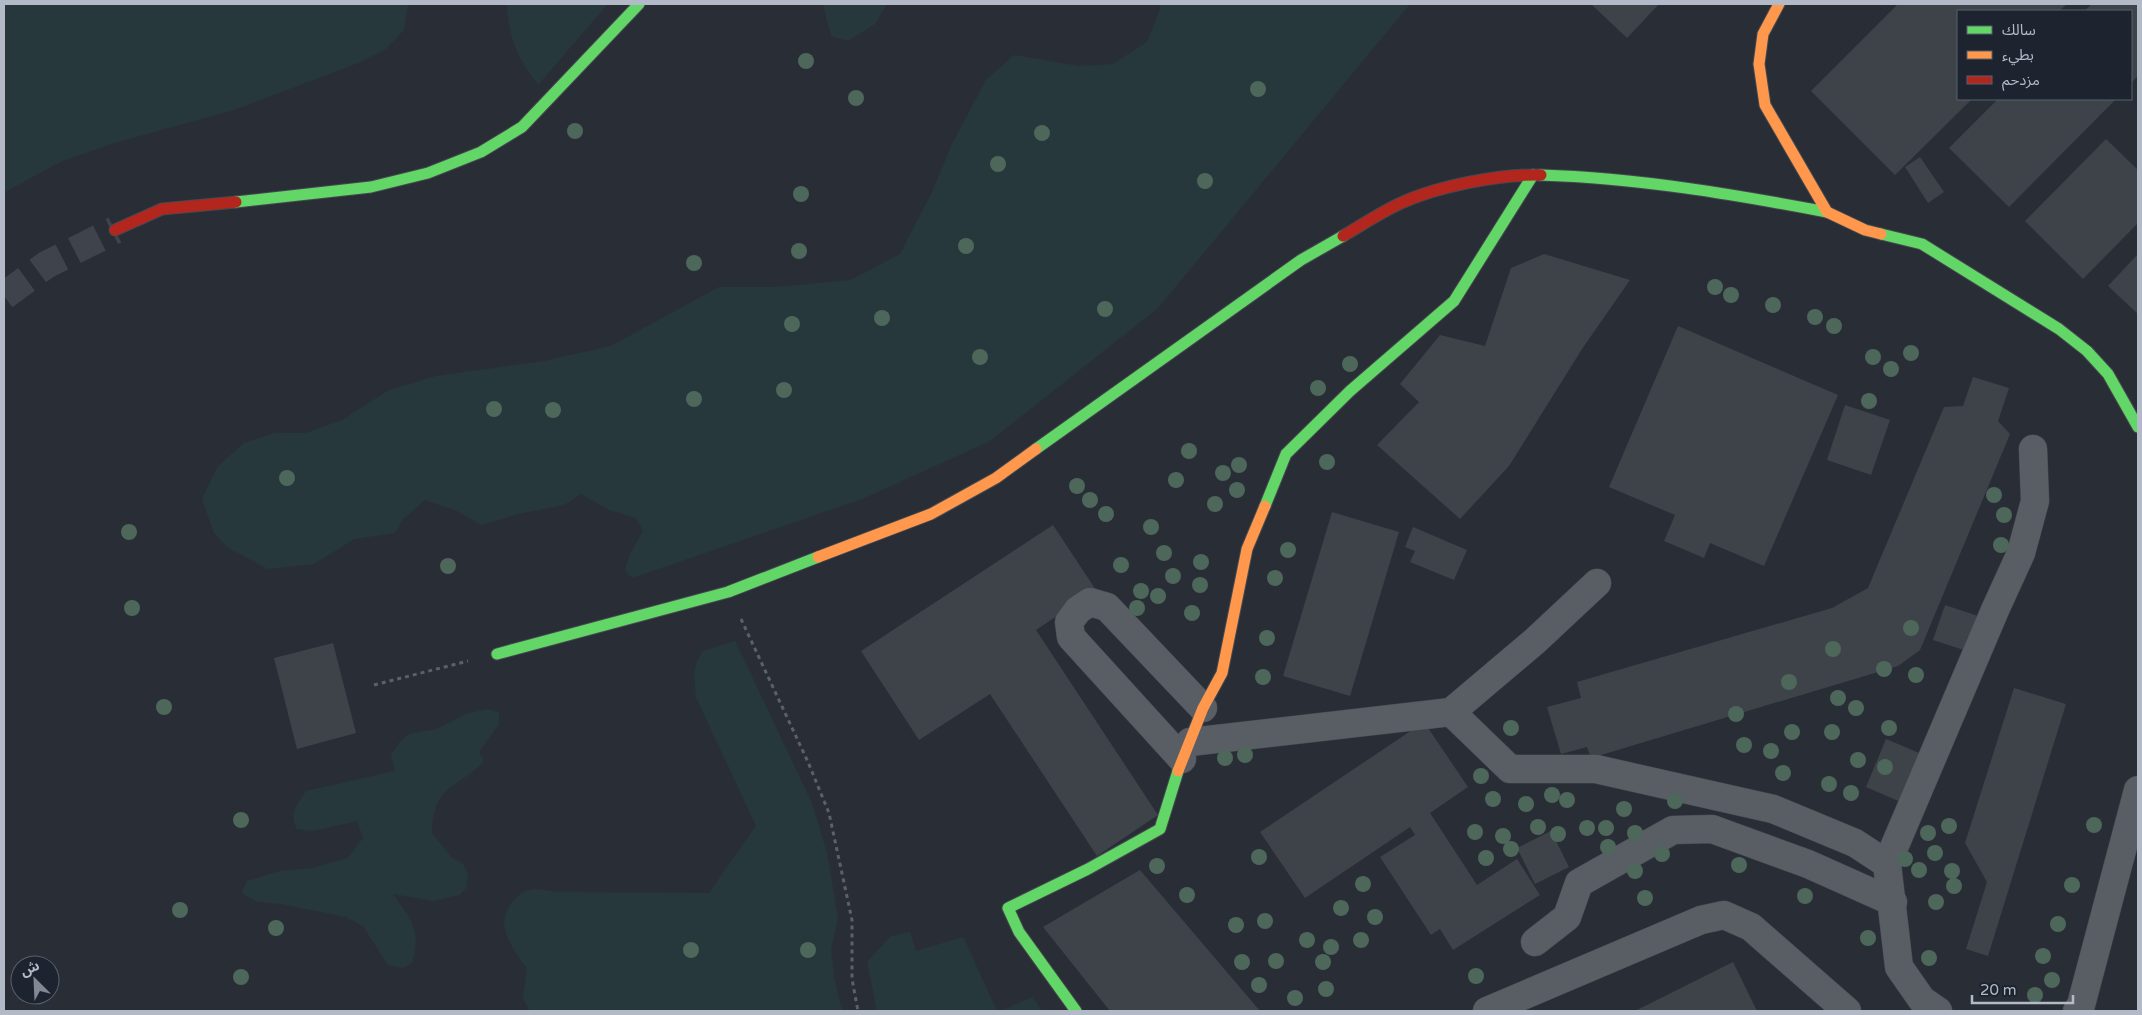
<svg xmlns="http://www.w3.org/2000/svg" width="2142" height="1015" viewBox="0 0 2142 1015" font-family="'Varela Round','Noto Sans Arabic',sans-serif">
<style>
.green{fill:#26383b}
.building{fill:#3e434a}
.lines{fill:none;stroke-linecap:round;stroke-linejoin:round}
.primary-tunnel{stroke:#3e434c;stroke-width:28;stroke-dasharray:28 14;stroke-linecap:butt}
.street-casing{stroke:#45494f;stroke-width:29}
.fast-casing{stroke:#45494f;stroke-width:13}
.slow-casing{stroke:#45494f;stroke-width:13}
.jam-casing{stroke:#45494f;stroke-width:13}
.path{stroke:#5d6167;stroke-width:3;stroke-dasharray:4 4;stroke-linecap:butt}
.street{stroke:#595d64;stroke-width:28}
.fast{stroke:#63d668;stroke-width:11}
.slow{stroke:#ff974d;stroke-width:11}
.jam{stroke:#b3261e;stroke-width:11}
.tree{fill:#4d675a}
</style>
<rect width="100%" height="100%" fill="#292e36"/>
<g class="green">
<polygon points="4,4 408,4 404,30 386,49 358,63 237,109 111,144 60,162 5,192"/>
<path d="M507 4H608L538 85C517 56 509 40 507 4Z"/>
<polygon points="823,4 887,4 875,24 848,41 831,36"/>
<polygon points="1159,4 1410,4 1158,308 990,441 862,499 632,578 625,570 630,554 643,531 636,518 609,510 581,494 564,505 518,514 482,525 457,511 425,500 403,519 395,533 354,539 314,564 268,569 227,547 214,533 202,499 218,466 244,443 275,433 306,433 342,420 389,390 436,376 544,361 611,346 719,287 776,287 851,280 900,254 932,192 952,144 986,80 1014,55 1079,66 1113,64 1147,42 1160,9"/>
<path d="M735 641 812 803 827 853 838 918 831 949 834 978 842 1011H530L523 998 527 969C518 956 505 939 504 923 504 907 521 888 537 889 543 889 550 891 556 892L709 893 756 826 696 697 694 673 697 661 703 651Z"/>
<path d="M488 709 499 713V724L479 752 484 761C457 790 434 782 432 833L451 857 463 864 468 874 466 888 459 895 434 901 393 894C411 920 422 930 412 963L403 968 388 965 363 926 346 917 281 904 257 902 242 893 247 881 280 871 312 868 348 858 363 838 357 821 313 831 297 829C289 815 297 804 306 791L395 771 391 755 399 743 409 734 437 729 466 714Z"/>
<polygon points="910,932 916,951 963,937 997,1011 877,1011 867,962 891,936"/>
<polygon points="1032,997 1042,1011 1001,1011"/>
</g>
<g class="building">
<polygon points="1591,4 1659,4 1627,38"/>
<polygon points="1898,4 2067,4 2059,11 1958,11 1958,99 1972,99 1895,175 1811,91"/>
<polygon points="2092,4 2138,4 2138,76 2131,83 2131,11 2084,11"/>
<polygon points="1998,99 2116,99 2009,207 1949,148"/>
<polygon points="2106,139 2138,170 2138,223 2083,279 2025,221"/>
<polygon points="1920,157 1944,192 1928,203 1905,167"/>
<polygon points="1544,254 1630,280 1582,349 1509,466 1460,519 1377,445 1419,402 1400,384 1440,335 1485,346 1511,268"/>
<polygon points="2138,254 2138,314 2108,286"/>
<polygon points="1678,326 1838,395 1764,566 1710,543 1704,558 1664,541 1675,515 1609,487"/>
<polygon points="1973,377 2009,388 1998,421 2010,434 1920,650 1898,666 1591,758 1587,747 1561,754 1547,707 1581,698 1577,682 1832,608 1868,588 1944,407 1963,406"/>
<polygon points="1845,405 1890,420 1871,475 1827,460"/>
<polygon points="1332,512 1399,532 1350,696 1283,676"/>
<polygon points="1053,525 1096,590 1036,630 1158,815 1097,856 990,694 919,740 861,651"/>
<polygon points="1413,527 1467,550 1454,580 1410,562 1415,551 1405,547"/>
<polygon points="1945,605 1978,616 1967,651 1933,640"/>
<polygon points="333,643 356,733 297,749 274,658"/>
<polygon points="2014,688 2066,704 1988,956 1966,949 1987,882 1965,843"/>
<polygon points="1424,722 1468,787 1430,813 1477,885 1517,859 1540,895 1453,950 1440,929 1431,935 1380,857 1415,835 1410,827 1305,898 1260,832"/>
<polygon points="1886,739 1924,755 1903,803 1866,787"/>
<polygon points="1551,831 1569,867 1535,884 1517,848"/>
<polygon points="1140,870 1260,1011 1110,1011 1043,927"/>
<polygon points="1733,962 1757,1011 1635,1011"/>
</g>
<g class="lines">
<polyline class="primary-tunnel" points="4,296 46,265 115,230"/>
<defs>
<g id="street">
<polyline points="1451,712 1535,641 1597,583"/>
<polyline points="1190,742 1451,712 1510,769 1596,769 1773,809 1855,843 1887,864 1899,967 1922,1000 1938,1011"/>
<polyline points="1182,759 1071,637 1069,622 1078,610 1090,602 1107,607 1203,708"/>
<polyline points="1887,864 1995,610 2021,553 2035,501 2033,449"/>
<polyline points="1535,942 1567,917 1579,883 1673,830 1712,829 1808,864 1893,902"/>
<polyline points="1487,1011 1701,920 1724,915 1751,927 1847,1011"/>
<polyline points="2077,1011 2081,1005 2138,790"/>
</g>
<g id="fast">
<path d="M1541 175C1637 178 1732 194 1827 212"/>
<polyline points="236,202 371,187 428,173 481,152 522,127 639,4"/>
<polyline points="1881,234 1922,244 2059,329 2087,351 2108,374 2138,427"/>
<polyline points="1036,449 1301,260 1343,236"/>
<polyline points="1265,506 1286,454 1350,391 1454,301 1533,175"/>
<polyline points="497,654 728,592 818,557"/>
<polyline points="1076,1011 1019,932 1008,908 1088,869 1160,829 1178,771"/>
</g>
<g id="slow">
<polyline points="1779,4 1763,34 1759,64 1765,105 1827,212 1865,230 1881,234"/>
<polyline points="818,557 931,514 996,478 1036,449"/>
<polyline points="1178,771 1203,708 1222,673 1247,549 1265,506"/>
</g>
<g id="jam">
<polyline points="115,230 162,209 236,202"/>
<path d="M1343 236C1362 225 1381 212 1401 203 1438 186 1500 174 1541 175"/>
</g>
</defs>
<use href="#street" class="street-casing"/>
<use href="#fast" class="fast-casing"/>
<use href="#slow" class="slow-casing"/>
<use href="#jam" class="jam-casing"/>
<g class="path">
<polyline points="741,619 808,762 829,813 852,920 852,979 858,1011"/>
<polyline points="374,685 468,661"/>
</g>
<use href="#street" class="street"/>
<use href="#fast" class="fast"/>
<use href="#slow" class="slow"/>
<use href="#jam" class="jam"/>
</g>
<g class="tree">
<circle cx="806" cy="61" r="8"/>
<circle cx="1258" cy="89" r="8"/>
<circle cx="856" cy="98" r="8"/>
<circle cx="575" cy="131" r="8"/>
<circle cx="1042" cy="133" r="8"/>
<circle cx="998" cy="164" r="8"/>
<circle cx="1205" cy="181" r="8"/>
<circle cx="801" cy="194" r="8"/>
<circle cx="966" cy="246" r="8"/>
<circle cx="799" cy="251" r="8"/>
<circle cx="694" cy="263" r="8"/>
<circle cx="1715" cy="287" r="8"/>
<circle cx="1731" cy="295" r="8"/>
<circle cx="1773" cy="305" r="8"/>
<circle cx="1105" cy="309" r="8"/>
<circle cx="1815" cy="317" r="8"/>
<circle cx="882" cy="318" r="8"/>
<circle cx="792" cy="324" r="8"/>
<circle cx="1834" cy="326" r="8"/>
<circle cx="1911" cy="353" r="8"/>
<circle cx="980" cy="357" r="8"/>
<circle cx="1873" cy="357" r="8"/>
<circle cx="1350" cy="364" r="8"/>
<circle cx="1891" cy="369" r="8"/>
<circle cx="1318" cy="388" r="8"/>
<circle cx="784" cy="390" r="8"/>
<circle cx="694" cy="399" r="8"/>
<circle cx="1869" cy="401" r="8"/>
<circle cx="494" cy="409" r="8"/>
<circle cx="553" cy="410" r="8"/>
<circle cx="1189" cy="451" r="8"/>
<circle cx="1327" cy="462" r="8"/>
<circle cx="1239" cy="465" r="8"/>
<circle cx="1223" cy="473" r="8"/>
<circle cx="287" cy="478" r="8"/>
<circle cx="1176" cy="480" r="8"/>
<circle cx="1077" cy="486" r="8"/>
<circle cx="1237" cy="490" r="8"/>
<circle cx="1994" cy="495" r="8"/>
<circle cx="1090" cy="500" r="8"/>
<circle cx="1215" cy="504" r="8"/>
<circle cx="1106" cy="514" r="8"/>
<circle cx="2004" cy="515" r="8"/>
<circle cx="1151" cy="527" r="8"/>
<circle cx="129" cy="532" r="8"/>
<circle cx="2001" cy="545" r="8"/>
<circle cx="1288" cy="550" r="8"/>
<circle cx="1164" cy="553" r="8"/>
<circle cx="1201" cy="562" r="8"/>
<circle cx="1121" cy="565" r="8"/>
<circle cx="448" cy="566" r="8"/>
<circle cx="1173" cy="576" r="8"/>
<circle cx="1275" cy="578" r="8"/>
<circle cx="1200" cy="585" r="8"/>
<circle cx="1141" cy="591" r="8"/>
<circle cx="1158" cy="596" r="8"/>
<circle cx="132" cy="608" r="8"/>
<circle cx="1137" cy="608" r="8"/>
<circle cx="1192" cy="613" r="8"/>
<circle cx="1911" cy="628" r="8"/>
<circle cx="1267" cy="638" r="8"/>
<circle cx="1833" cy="649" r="8"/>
<circle cx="1884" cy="669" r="8"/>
<circle cx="1916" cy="675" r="8"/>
<circle cx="1263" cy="677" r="8"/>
<circle cx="1789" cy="682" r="8"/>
<circle cx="1838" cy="698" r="8"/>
<circle cx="164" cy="707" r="8"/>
<circle cx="1856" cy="708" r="8"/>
<circle cx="1736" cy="714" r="8"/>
<circle cx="1511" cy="728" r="8"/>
<circle cx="1889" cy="728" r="8"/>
<circle cx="1792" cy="732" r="8"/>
<circle cx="1832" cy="732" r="8"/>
<circle cx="1744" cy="745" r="8"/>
<circle cx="1771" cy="751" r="8"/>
<circle cx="1245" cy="755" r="8"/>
<circle cx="1225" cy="758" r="8"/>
<circle cx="1858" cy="760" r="8"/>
<circle cx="1885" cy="767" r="8"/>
<circle cx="1783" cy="773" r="8"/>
<circle cx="1481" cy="776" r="8"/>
<circle cx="1829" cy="784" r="8"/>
<circle cx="1851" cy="793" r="8"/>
<circle cx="1552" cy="795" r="8"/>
<circle cx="1493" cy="799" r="8"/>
<circle cx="1567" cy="800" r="8"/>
<circle cx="1675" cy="801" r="8"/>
<circle cx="1526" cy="804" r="8"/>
<circle cx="1624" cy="809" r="8"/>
<circle cx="241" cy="820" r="8"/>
<circle cx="2094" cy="825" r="8"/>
<circle cx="1949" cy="826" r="8"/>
<circle cx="1538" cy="827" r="8"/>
<circle cx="1587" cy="828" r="8"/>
<circle cx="1606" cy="828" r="8"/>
<circle cx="1475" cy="832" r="8"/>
<circle cx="1635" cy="833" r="8"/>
<circle cx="1928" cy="833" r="8"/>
<circle cx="1558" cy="834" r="8"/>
<circle cx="1503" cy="836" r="8"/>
<circle cx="1608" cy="847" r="8"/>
<circle cx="1511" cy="849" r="8"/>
<circle cx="1935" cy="853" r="8"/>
<circle cx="1662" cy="854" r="8"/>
<circle cx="1259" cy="857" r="8"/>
<circle cx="1486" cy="858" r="8"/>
<circle cx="1905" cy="859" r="8"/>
<circle cx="1739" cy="865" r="8"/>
<circle cx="1157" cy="866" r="8"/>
<circle cx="1919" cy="870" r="8"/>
<circle cx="1635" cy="871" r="8"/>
<circle cx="1952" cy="871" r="8"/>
<circle cx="1363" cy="884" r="8"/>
<circle cx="2072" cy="885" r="8"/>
<circle cx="1954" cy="886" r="8"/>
<circle cx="1187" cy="895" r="8"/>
<circle cx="1805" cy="896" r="8"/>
<circle cx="1645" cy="898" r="8"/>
<circle cx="1936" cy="902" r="8"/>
<circle cx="1341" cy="908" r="8"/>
<circle cx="180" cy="910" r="8"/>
<circle cx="1375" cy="917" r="8"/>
<circle cx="1265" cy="921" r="8"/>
<circle cx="2058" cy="924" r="8"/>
<circle cx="1236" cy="925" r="8"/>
<circle cx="276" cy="928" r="8"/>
<circle cx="1868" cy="938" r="8"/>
<circle cx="1307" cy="940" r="8"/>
<circle cx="1361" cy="940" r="8"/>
<circle cx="1331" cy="947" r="8"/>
<circle cx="691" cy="950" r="8"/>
<circle cx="808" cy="950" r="8"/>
<circle cx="2043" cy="956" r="8"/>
<circle cx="1929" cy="958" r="8"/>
<circle cx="1276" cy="961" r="8"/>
<circle cx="1242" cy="962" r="8"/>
<circle cx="1323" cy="962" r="8"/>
<circle cx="1476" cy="976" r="8"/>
<circle cx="241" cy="977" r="8"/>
<circle cx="2052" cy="980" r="8"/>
<circle cx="1259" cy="985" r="8"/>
<circle cx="1326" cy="989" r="8"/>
<circle cx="2035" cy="995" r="8"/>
<circle cx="1295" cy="998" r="8"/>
</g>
<rect width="2142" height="1015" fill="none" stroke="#b3bac7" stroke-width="10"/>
<rect x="1957" y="10" width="175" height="90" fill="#1d2430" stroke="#59606c"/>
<rect x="1967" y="26" width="25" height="8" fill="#63d668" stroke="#59606c"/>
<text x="2002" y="35" font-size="15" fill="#b3bac7">سالك</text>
<rect x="1967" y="51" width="25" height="8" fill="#ff974d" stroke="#59606c"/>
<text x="2002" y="60" font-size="15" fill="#b3bac7">بطيء</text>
<rect x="1967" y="76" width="25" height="8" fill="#b3261e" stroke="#59606c"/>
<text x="2002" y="85" font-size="15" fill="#b3bac7">مزدحم</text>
<g transform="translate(35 980) rotate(336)"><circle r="24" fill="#1d2430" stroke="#59606c"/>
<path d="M0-4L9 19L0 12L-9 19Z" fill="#838994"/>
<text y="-8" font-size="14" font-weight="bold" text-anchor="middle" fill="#b3bac7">ش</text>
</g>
<path d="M1972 995v8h101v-8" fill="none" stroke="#b3bac7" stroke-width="2.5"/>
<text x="1980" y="995" font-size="15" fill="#b3bac7" stroke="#1d2430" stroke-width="4" paint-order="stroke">20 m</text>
</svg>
